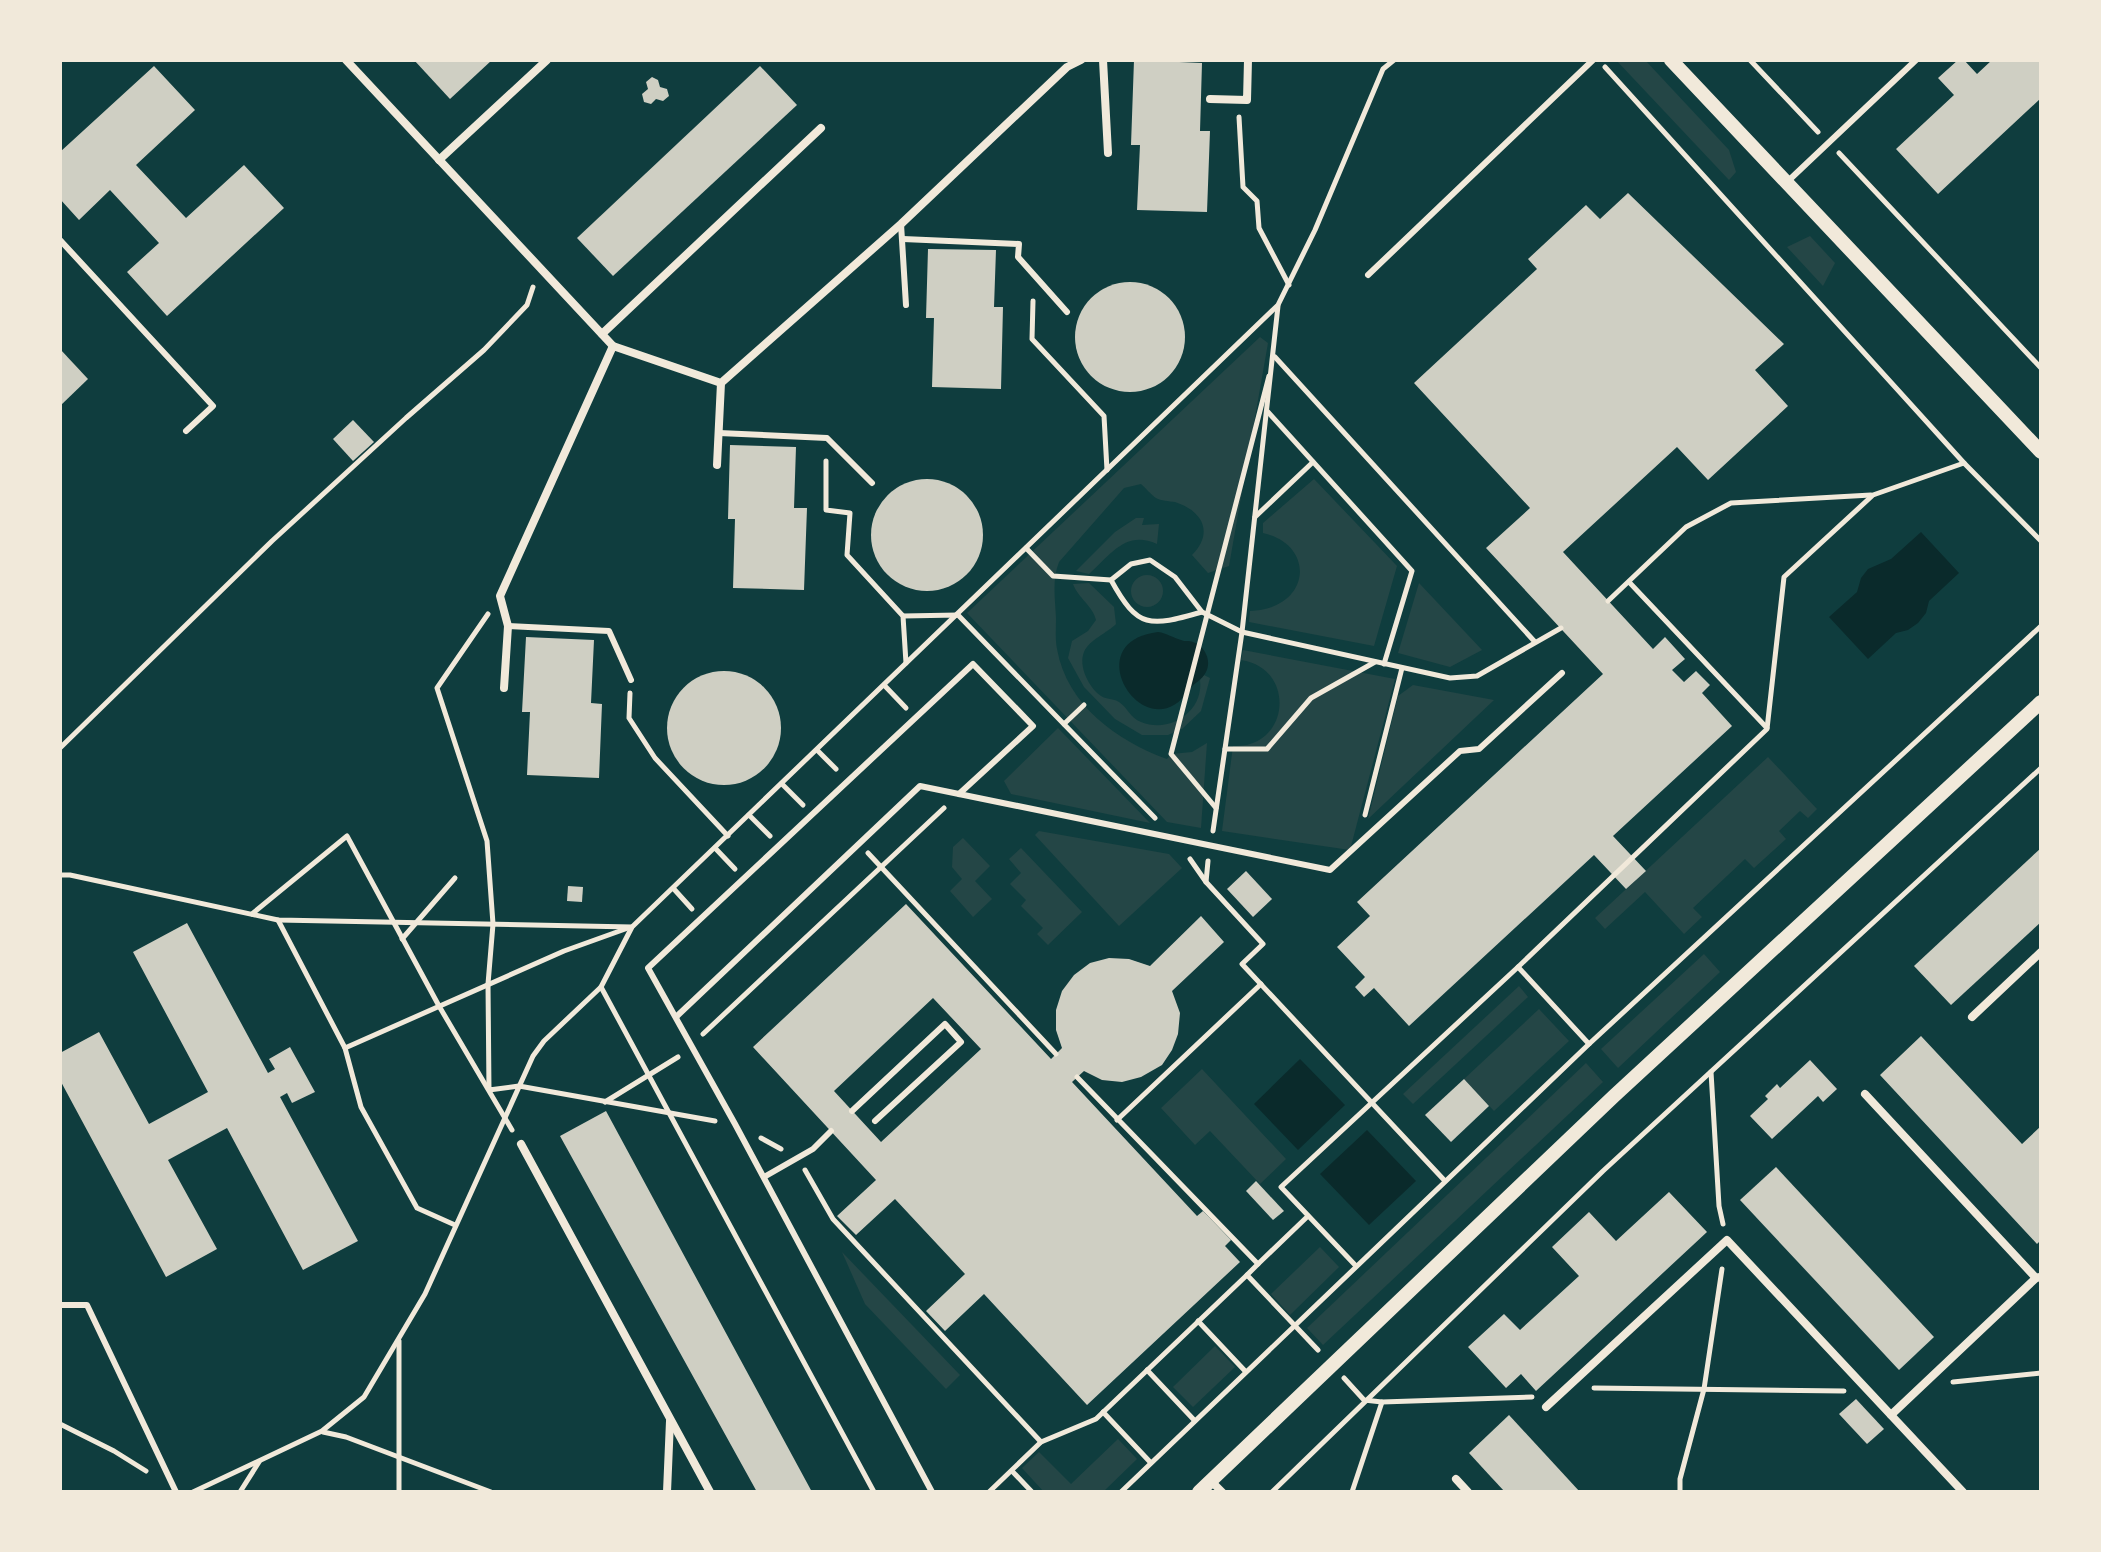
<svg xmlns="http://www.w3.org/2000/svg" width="2101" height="1552" viewBox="0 0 2101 1552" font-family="Overpass,sans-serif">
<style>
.green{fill:#244646}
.water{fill:#0a2a2b}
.building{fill:#cfcfc3;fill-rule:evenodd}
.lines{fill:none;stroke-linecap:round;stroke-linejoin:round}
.path{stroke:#f1e9da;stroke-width:5}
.service{stroke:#f1e9da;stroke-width:6}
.minor{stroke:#f1e9da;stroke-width:8}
.tertiary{stroke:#f1e9da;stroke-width:14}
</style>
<rect width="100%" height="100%" fill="#0f3d3e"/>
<g class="green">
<polygon points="1616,60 1645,60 1729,150 1736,172 1729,180"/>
<polygon points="1810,236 1835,263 1823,286 1787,247"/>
<path d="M1260 337 1268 343 1229 566 1208 573 1192 555C1214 533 1203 511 1175 502 1169 501 1161 501 1156 498 1151 495 1146 488 1141 484L1124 488 1059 562C1052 580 1055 598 1056 618 1056 628 1055 639 1057 649 1067 705 1117 741 1167 759L1171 754 1192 752 1207 743 1201 828 1167 822 967 613Z"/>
<path d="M1314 479 1397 566 1374 646 1249 622 1250 611C1311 609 1317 545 1263 533V523Z"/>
<path d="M1136 518H1144L1142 525 1159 524 1157 544C1126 530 1111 554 1089 574L1076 571 1115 532Z"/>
<circle cx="1147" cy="591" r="16"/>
<path d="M1089 583 1114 607 1116 624C1107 633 1089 640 1084 652 1078 666 1089 688 1101 696 1107 700 1113 698 1119 702 1128 708 1130 718 1141 722 1170 734 1204 711 1200 680L1204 675 1210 678 1201 711 1182 729 1168 735H1142L1115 719 1084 687 1068 658 1072 641 1088 631 1096 620C1093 606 1078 598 1073 584Z"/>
<polygon points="1419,583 1482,650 1450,667 1398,653"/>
<path d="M1243 650 1395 679 1350 850 1222 831 1233 746C1290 749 1297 668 1241 660Z"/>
<polygon points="1413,685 1494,700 1368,819 1398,696"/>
<polygon points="1058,728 1150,823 1011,794 1004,781"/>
<polygon points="1768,757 1817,809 1808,818 1800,811 1779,831 1786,839 1754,868 1745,859 1693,908 1702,917 1684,934 1645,892 1605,929 1595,918"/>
<polygon points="1039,831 1169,854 1182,868 1119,926 1035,835"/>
<polygon points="963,838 990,866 975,881 992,899 973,917 950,891 962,879 952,867 953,847"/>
<polygon points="1021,848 1082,912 1048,945 1037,934 1043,928 1021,906 1026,900 1010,884 1021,873 1009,859"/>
<polygon points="1704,954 1720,972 1618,1068 1601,1049"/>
<polygon points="1519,986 1528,997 1413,1104 1403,1094"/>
<polygon points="1539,1009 1569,1041 1494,1111 1464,1079"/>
<polygon points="1586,1063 1603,1082 1323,1345 1307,1328"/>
<polygon points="1202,1069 1286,1159 1260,1184 1210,1131 1195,1145 1161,1108"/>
<polygon points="1320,1247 1339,1267 1290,1315 1271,1294"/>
<polygon points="842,1252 960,1375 946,1389 865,1304"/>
<polygon points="1215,1346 1235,1367 1193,1407 1173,1387"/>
<polygon points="1118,1439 1137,1459 1103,1492 1044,1492 1022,1468 1039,1452 1071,1484"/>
</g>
<g class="water">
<polygon points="1921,532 1959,573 1929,601 1926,613 1918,623 1908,630 1896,633 1868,659 1829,617 1857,592 1861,578 1868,569 1891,559"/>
<path d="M1158 632C1167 633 1173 638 1181 640 1185 642 1189 640 1193 642 1205 646 1212 661 1206 672 1202 680 1194 683 1189 690 1147 753 1074 642 1158 632Z"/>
<polygon points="1300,1059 1345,1105 1298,1150 1254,1104"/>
<polygon points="1367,1130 1416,1181 1369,1225 1320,1174"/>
</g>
<g class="building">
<polygon points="414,60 492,60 450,99"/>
<polygon points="1134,60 1202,63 1200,131 1210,131 1207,212 1137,210 1140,145 1131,145"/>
<polygon points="1958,60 1964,60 1977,74 1992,60 2041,60 2041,98 1938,194 1896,149 1954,95 1938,78"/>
<polygon points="154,66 195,110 136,165 186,218 244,165 284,208 167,316 127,272 159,243 110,190 79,220 60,199 60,152"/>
<polygon points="760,66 797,105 613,276 577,238"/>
<polygon points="652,77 658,80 660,87 667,89 669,96 663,101 656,99 651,104 644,102 642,94 648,89 646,82"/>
<polygon points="1628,193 1784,344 1755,370 1788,406 1708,480 1677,447 1563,552 1653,649 1665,637 1685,659 1672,670 1684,682 1696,671 1710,685 1702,693 1732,726 1613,836 1646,871 1626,889 1594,855 1409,1026 1374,988 1364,997 1355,987 1365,977 1337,947 1370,916 1357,902 1603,674 1486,548 1530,508 1414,383 1537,269 1528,259 1586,205 1600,219"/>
<polygon points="928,249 996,250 994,307 1003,307 1001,389 932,387 934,318 926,318"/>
<circle cx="1130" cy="337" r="55"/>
<polygon points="60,349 88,379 60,406"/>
<polygon points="353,420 374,442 353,461 333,439"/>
<polygon points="730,445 796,447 794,508 807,508 804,590 733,588 735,519 728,519"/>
<circle cx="927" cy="535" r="56"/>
<polygon points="526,637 594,640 591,703 602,704 599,778 527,775 530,712 522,712"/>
<circle cx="724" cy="728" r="57"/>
<polygon points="2041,848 2041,922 1951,1005 1914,966"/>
<polygon points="1246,871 1272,899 1253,917 1227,889"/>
<polygon points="568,886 583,887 582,902 567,901"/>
<path d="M906 904 1051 1059 1062 1048 1056 1030V1010L1062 991 1074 975 1090 963 1109 958 1129 959 1150 966 1201 916 1224 942 1172 991 1180 1013 1178 1034 1172 1050 1162 1065 1141 1077 1122 1082 1102 1080 1084 1071 1072 1082 1197 1216 1203 1211 1208 1216 1231 1240 1225 1246 1240 1262 1087 1405 984 1294 945 1331 926 1311 965 1274 895 1199 856 1235 837 1216 876 1180 753 1047ZM933 998 981 1049 881 1142 834 1091Z"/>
<polygon points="187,923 268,1073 275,1069 269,1059 290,1047 315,1092 292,1103 287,1093 280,1097 358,1241 303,1270 227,1128 168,1160 217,1249 166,1277 60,1080 60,1053 99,1032 149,1124 208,1092 133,952"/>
<polygon points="1921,1036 2022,1144 2041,1126 2041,1240 2037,1244 1880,1075"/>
<polygon points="1810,1060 1837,1089 1823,1102 1818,1096 1772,1139 1750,1116 1768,1099 1765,1096 1777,1084 1780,1088"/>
<polygon points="1464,1079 1489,1106 1451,1142 1425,1115"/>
<polygon points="606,1111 740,1359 812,1492 757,1492 560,1136"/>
<polygon points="1776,1167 1934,1337 1899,1370 1740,1200"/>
<polygon points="1256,1181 1284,1211 1273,1220 1246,1191"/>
<polygon points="1669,1192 1707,1232 1536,1391 1521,1374 1506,1388 1468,1347 1504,1314 1520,1330 1579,1276 1552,1247 1589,1212 1616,1241"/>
<polygon points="1856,1399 1884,1429 1867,1444 1839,1414"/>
<polygon points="1509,1415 1580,1492 1505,1492 1491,1477 1469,1453"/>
</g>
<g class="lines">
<g class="path">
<polyline points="1750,60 1818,132"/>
<polyline points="1605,67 1964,463"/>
<polyline points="1239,117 1243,187 1257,201 1259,228 1289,285"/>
<polyline points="1839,153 2041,368"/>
<polyline points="1033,301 1032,339 1104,416 1107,470"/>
<polyline points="1275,357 1535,642"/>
<polyline points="1268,412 1412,571 1384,664"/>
<polyline points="826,461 826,510 850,513 847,555 903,616 906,663"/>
<polyline points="1255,517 1313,462"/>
<polyline points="1026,548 1053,576 1111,580 1131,564 1150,560 1175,577 1202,612 1242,632 1450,678 1477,676 1561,628"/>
<path d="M1111 580C1138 629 1149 627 1202 612"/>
<polyline points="1629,582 1767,728"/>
<polyline points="1608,601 1686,527 1731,503 1871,495"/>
<polyline points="488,614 437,688 487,841 493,924 488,984 489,1090 519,1086 715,1121"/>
<polyline points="903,616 958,615 1155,818"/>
<polyline points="884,685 906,708"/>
<polyline points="630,693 629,718 655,758 728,836"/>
<polyline points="1064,724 1084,705"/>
<polyline points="60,748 272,541 406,418 484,350 527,305 533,287"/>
<polyline points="1225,749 1267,749 1311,698 1375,662"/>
<polyline points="817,750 836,769"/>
<polyline points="782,784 803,805"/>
<polyline points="1216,808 1171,754 1269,376"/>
<polyline points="749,815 770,836"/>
<polyline points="1365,815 1402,668"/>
<polyline points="1213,831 1242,632 1278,306"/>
<polyline points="715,848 735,869"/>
<polyline points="868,853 1056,1054"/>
<polyline points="1190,859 1206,882 1263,944 1242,964 1445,1181"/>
<polyline points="60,875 70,875 278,920 632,927"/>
<polyline points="1206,882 1208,861"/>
<polyline points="673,888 692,909"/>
<polyline points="252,914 347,836 439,1006 512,1130"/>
<polyline points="278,920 345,1048 361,1107 417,1208 455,1225"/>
<polyline points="402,939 455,878"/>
<polyline points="1518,967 1589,1044"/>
<polyline points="601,987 874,1492"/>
<polyline points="703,1034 944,808"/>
<polyline points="345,1048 564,951 628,928"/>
<polyline points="1711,1072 1719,1206 1723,1224"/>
<polyline points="1077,1077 1258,1264 1247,1275 1318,1350"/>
<polyline points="605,1102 678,1057"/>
<polyline points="1117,1120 1261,984"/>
<polyline points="761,1138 781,1149"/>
<polyline points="805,1170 833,1219 1041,1442 1096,1419 1247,1275"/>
<polyline points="1258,1264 1308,1216"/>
<polyline points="1356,1266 1281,1187 1518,967 1767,729 1784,577 1873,495 1964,463 2041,541"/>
<polyline points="1198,1321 1246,1372"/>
<polyline points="1147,1370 1195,1421"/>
<polyline points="1344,1378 1364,1400 1382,1402 1532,1397"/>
<polyline points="1953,1382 2041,1373"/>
<polyline points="1594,1388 1844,1391"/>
<polyline points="1103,1412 1151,1463"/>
<polyline points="60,1424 114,1451 146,1471"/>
<polyline points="323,1432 346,1437 491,1492"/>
<polyline points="1012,1471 1032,1492"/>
<polyline points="193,1492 322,1431 364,1397 425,1294 533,1056 544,1041 601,987 632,927 1278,305 1315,230 1383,69 1394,60"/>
<polyline points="240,1492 259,1462"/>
<polyline points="399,1492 399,1341"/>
<polyline points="989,1492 1041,1442"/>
<polyline points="1121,1492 1589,1044 2041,626"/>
<polyline points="1272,1492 1603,1171 2041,768"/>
<polyline points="1352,1492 1382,1402"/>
<polyline points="1680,1492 1680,1479 1704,1389 1722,1269"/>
</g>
<g class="service">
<polyline points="1786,183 1916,60"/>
<polyline points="901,224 906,305"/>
<polyline points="903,239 1019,244 1018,257 1067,312"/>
<polyline points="60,240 213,406 186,431"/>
<polyline points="1368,275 1593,60"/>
<polyline points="719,433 827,438 872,483"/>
<polyline points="508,626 609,631 631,680"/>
<polyline points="676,1017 920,786 1330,870 1460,751 1479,749 1562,673"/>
<polyline points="852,1111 945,1024 961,1042 875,1121"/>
<polyline points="764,1177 813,1149 831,1131"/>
<polyline points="60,1305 87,1305 176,1492"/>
<polyline points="932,1492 735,1124 648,968 973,664 1033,726 959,794"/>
</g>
<g class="minor">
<polyline points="346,60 613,346 721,383 901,224 1067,67 1081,60"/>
<polyline points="1103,60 1108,153"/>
<polyline points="1210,99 1247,100 1248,60"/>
<polyline points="439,160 547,60"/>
<polyline points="602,334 821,128"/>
<polyline points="717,465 721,383"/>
<polyline points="504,688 508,626 500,596 613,346"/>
<polyline points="1972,1017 2041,952"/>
<polyline points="1865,1094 2036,1278"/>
<polyline points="521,1144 710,1492"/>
<polyline points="1546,1407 1727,1240 1963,1492"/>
<polyline points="1891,1415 2036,1278 2040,1277"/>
<polyline points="1456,1479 1468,1492"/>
<polyline points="1211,1481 1222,1492"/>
<polyline points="667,1492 670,1421"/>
</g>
<g class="tertiary">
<polyline points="1671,60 2041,452"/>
<polyline points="1199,1492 1614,1096 2041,702"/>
</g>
</g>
<rect width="2101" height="1552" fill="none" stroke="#f1e9da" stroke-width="124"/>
</svg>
